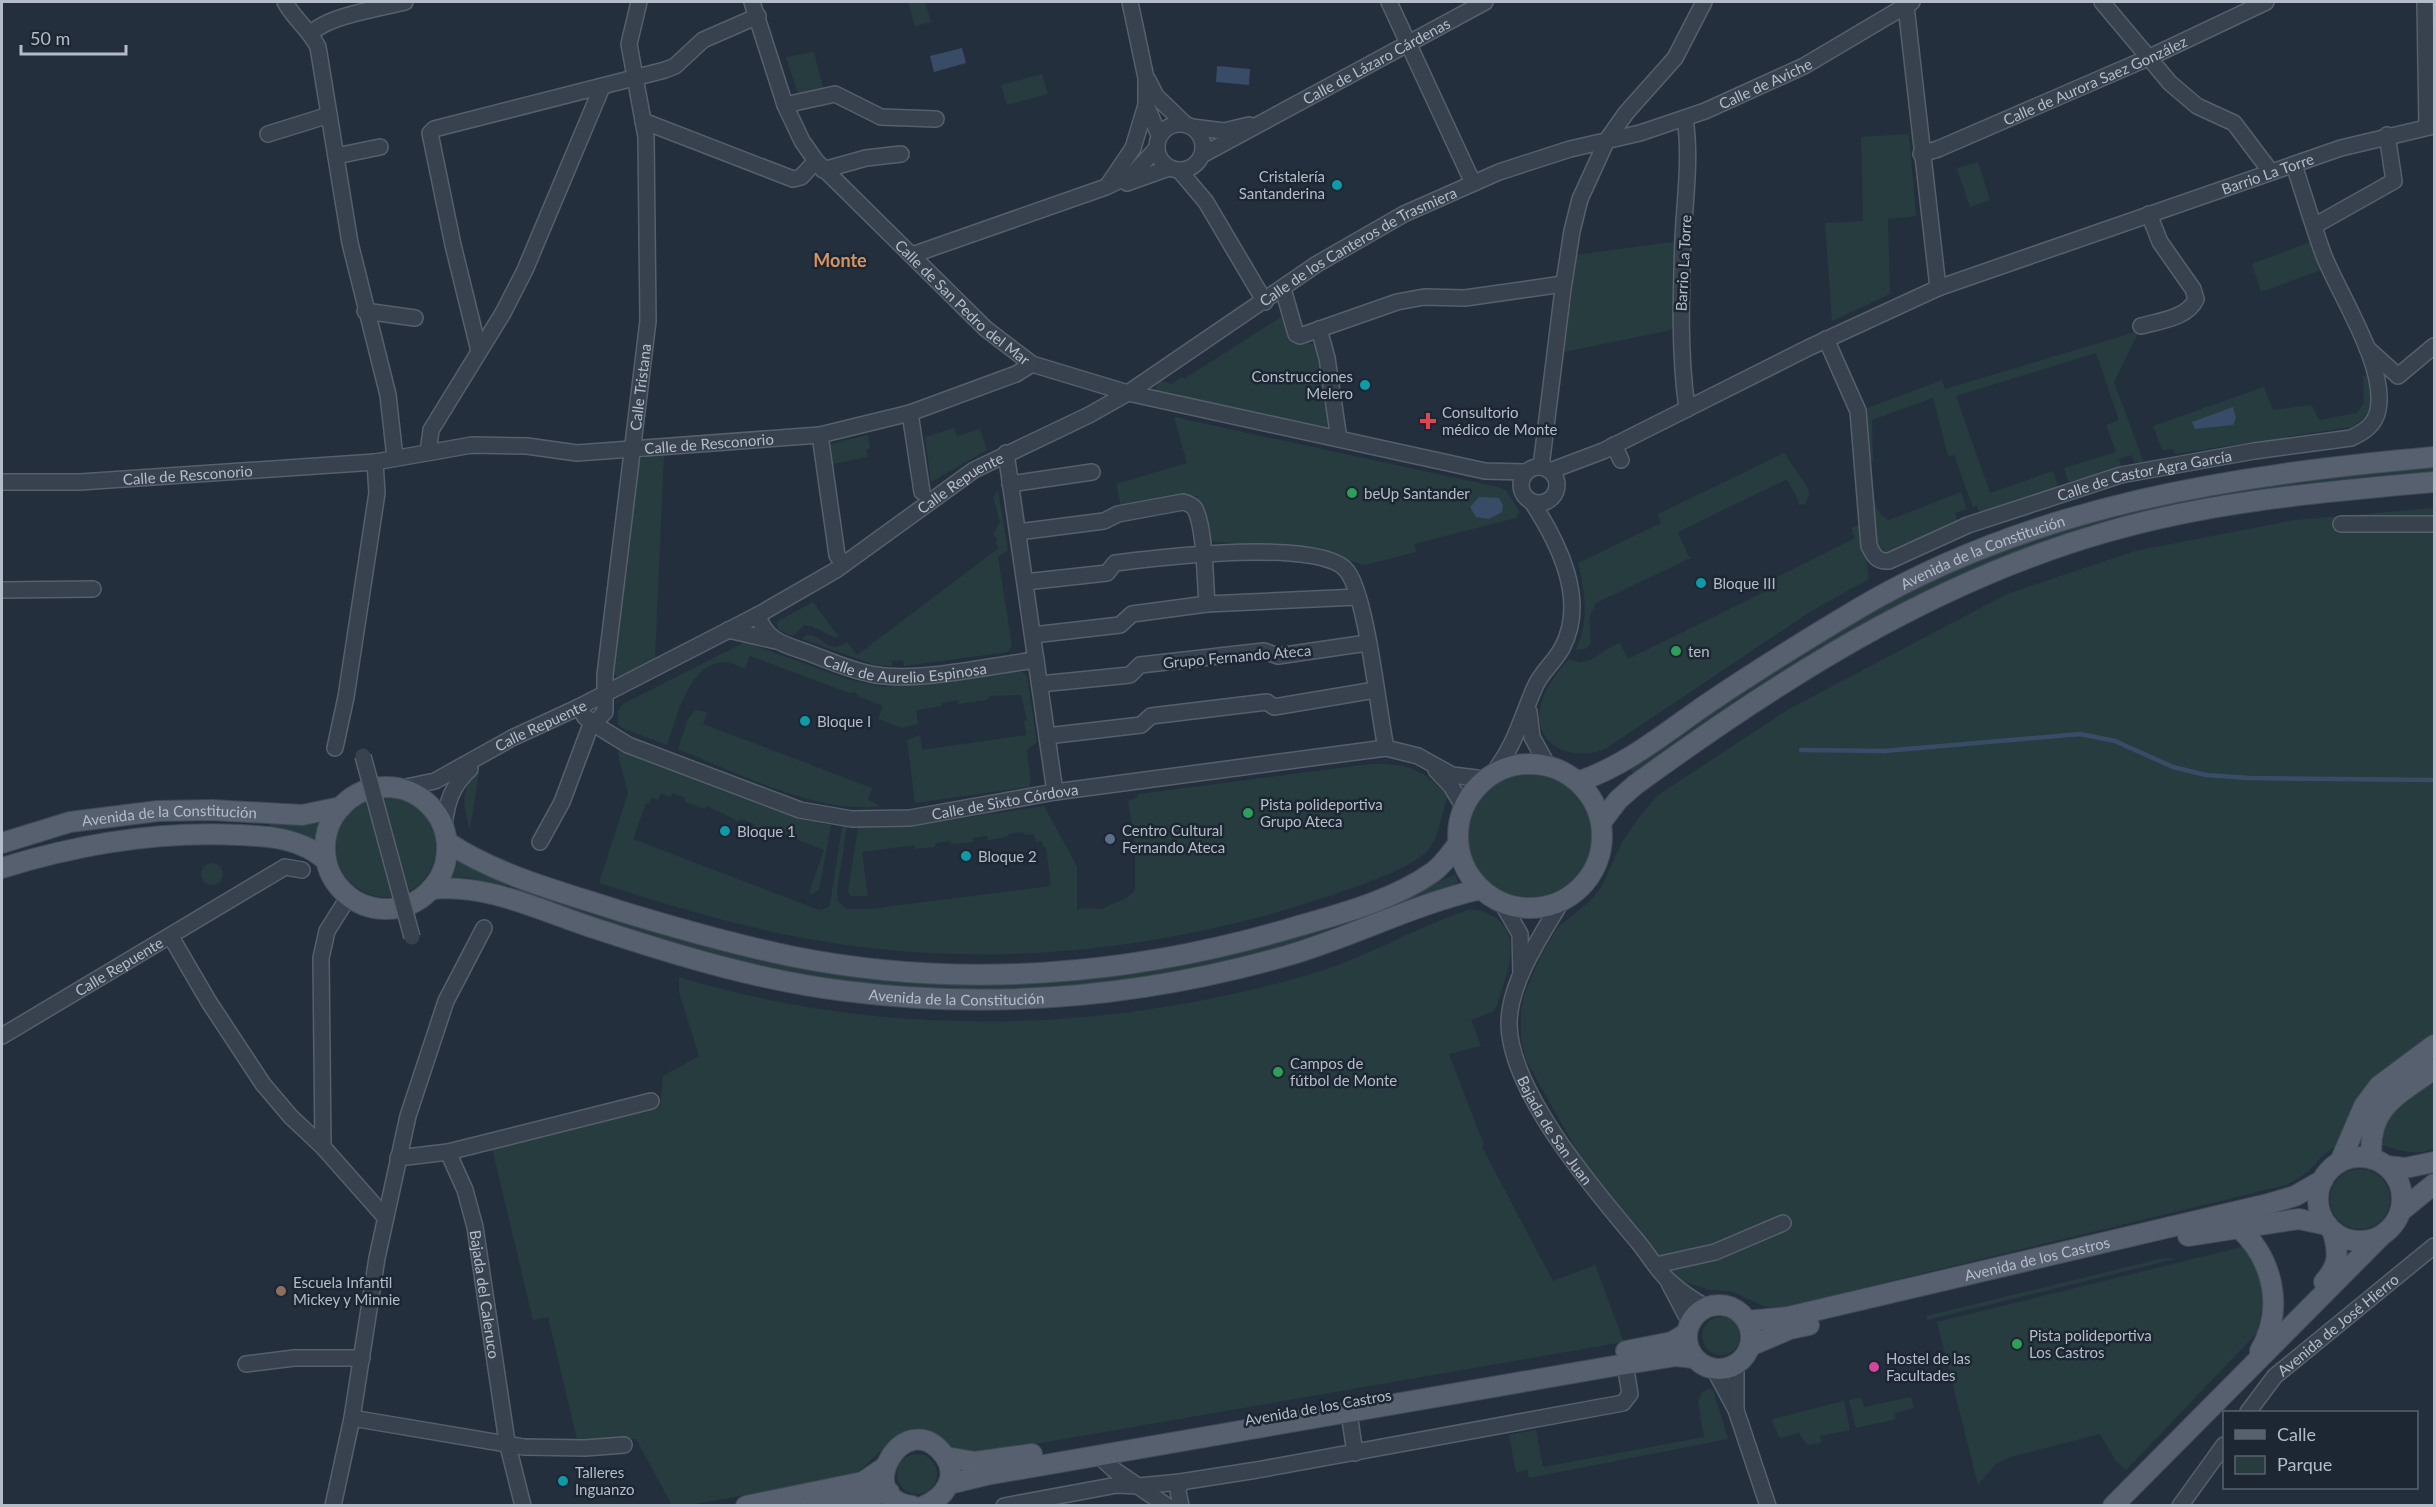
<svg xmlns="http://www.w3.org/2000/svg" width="2436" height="1507" viewBox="0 0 2436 1507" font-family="Lato,sans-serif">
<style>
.green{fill:#263c3f}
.water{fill:#394c67}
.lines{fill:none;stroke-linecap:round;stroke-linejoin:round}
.stream{stroke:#394c67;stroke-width:4.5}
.minor-casing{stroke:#565f6c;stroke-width:18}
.major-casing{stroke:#414a57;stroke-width:22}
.minor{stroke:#38414e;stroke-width:15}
.major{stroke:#56606e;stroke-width:20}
.minor-bridge-casing{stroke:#565f6c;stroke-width:18;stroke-linecap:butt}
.minor-bridge{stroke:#38414e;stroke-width:15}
.culture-dot{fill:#0f9aa8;stroke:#1d2633;stroke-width:2}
.health-dot{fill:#e0444e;stroke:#1d2633;stroke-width:2}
.leisure-dot{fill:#2e9e5b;stroke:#1d2633;stroke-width:2}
.service-dot{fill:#5c6f8a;stroke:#1d2633;stroke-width:2}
.education-dot{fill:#8d6e63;stroke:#1d2633;stroke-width:2}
.hotel-dot{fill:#d1479c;stroke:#1d2633;stroke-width:2}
.labels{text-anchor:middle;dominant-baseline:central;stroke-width:5;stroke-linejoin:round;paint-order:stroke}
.street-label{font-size:15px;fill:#b4bcc9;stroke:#1d2633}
.poi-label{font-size:15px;fill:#b4bcc9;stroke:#1d2633;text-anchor:start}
.quarter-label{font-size:18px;font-weight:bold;fill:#d59563;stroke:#1d2633}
</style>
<rect width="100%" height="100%" fill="#242f3e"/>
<g class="green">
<polygon points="908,2 925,2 931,22 915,26"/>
<polygon points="814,52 824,92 799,97 786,57"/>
<polygon points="1042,74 1048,94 1007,105 1001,85"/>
<polygon points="1909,134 1916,216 1888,219 1890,294 1832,321 1825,223 1863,221 1861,137"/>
<polygon points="1978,162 1990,200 1970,207 1957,168"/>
<polygon points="1679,241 1676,329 1564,352 1576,255"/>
<polygon points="2313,241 2324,269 2261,292 2252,264"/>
<polygon points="1281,317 1292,337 1315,345 1319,350 1331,428 1152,393 1160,381 1172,384 1181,377 1184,379"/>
<polygon points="2139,331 2114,382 2144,463 2135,462 2132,455 2119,459 2122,468 2068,482 2064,468 2116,452 2106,425 2119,420 2096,353 1956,396 1990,493 2053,471 2058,486 1980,514 1977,506 1973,508 1954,455 1948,456 1933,398 1872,420 1873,462 1867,463 1862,410 1942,380 1945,389"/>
<path d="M2366 375C2375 398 2375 413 2352 427L2175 454 2173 449 2162 450 2153 426 2264 387 2273 410 2312 405 2319 420 2357 413 2364 402 2363 377Z"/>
<polygon points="1174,417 1498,487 1506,490 1520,512 1516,518 1414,544 1416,552 1365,565 1308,549 1208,541 1197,496 1121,506 1116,484 1187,463"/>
<polygon points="954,428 957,436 980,429 987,450 931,482 925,437"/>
<polygon points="868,435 870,448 866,450 868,457 828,465 826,445"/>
<path d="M1784 453 1808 488 1809 495 1805 504 1798 505 1799 502 1787 479 1678 532 1689 557H1693L1596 603 1589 618 1591 644 1585 649 1575 650C1590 623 1585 592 1578 563L1661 523 1658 514Z"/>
<polygon points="647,456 664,456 655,658 618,677 613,674 638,461"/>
<path d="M2434 466V474L2278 489 1929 591 1855 629 1634 774 1629 768C1770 672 1915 567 2082 523 2132 510 2185 496 2236 488 2301 477 2369 473 2434 466Z"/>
<path d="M1868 478H1873C1873 492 1873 514 1889 520L1961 492 1967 509 1955 513 1958 522 1889 553H1884L1876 546Z"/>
<path d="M998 490 1008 550 998 557 1012 645 1008 652 904 666 903 660 892 661V666L875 665 802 639 806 635C825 634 825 656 847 642L857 655 999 548 995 542 998 539 993 534 1000 522 993 497Z"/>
<path d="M2434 508V1149C2399 1161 2379 1134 2343 1144 2324 1149 2317 1165 2302 1176 2297 1180 2291 1182 2286 1185L1784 1307H1765L1731 1291 1710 1290 1679 1280 1587 1169 1526 1060 1521 1039V1011L1524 995 1541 955 1558 927 1591 900 1601 887 1622 842 1640 816 1658 795 1789 709 2007 594 2135 551 2294 520Z"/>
<path d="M1861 523 1869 579 1813 610 1605 749C1574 762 1533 747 1540 707 1544 689 1557 672 1569 659 1591 670 1601 648 1620 643L1628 659 1772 588 1769 581 1855 538 1851 528Z"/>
<path d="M813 602 839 637C825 637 818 624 803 626L793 636 778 630 777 623 780 620Z"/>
<path d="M745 642 847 679 883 687 1021 671 1027 676 1037 742 1027 750 1031 782 1029 787 915 803 907 740 920 735 922 750 1026 735 1024 721 1027 720 1021 695 990 696 987 700 958 704V700L942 703V706L916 710 918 724 901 728 878 719 883 706 857 696 858 694 853 692 852 694 750 656 745 669C739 667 734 663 727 662 690 659 676 719 667 745L622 728 618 724 617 712 623 704Z"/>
<path d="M695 710 707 712 703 724 872 788 868 799 880 806C821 815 732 771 678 749L688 719Z"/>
<path d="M617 750 796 818 831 825 819 890 813 894 809 893 824 850 775 831 773 835 753 827 754 824 741 819 738 821 707 806 705 809 685 802V798L672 793 671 797 661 793 658 800 651 798 649 804 646 803 633 839 819 910 827 908 830 904 842 827H847L837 890 838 901 846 909H869L1051 886 1046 848 1043 847 1042 841 1036 842 1034 834 1024 835 1023 832 1009 834 1006 837 988 840 987 836 973 838V842L951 844 950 841 937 843 934 847 915 849V845L862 852 868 896H850L848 891 858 828 900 827 1044 806 1077 866V911L1081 908 1103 909C1114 901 1126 902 1135 890V846L1128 801 1138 797V794L1370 764C1407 763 1423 768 1448 797 1440 815 1440 841 1423 855 1395 877 1314 901 1278 912 1122 956 958 968 798 937 730 924 665 904 599 883L628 793Z"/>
<path d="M479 772 470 829C463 808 459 788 479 772Z"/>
<circle cx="1530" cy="836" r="62"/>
<circle cx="386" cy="847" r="50"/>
<polygon points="269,821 318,823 315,839 268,829"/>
<polygon points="458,861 509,882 504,889 472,878 453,877"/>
<circle cx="212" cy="874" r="11"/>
<path d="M1455 874 1458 883C1401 902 1347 930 1289 947 1120 995 938 1006 766 968 680 949 597 919 513 892L519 885 769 961 1127 973 1216 957 1289 938 1408 896Z"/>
<path d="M1467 910C1479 909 1487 912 1497 919 1524 939 1504 980 1497 1006L1492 1012 1471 1020 1481 1046 1449 1054 1484 1145 1482 1147 1553 1281 1595 1265 1624 1342 977 1454C968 1452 959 1451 951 1446 945 1443 941 1438 935 1436 891 1425 883 1455 852 1476L689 1505H672L636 1439 578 1443 548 1317 533 1320 492 1148 660 1106 663 1076 699 1056 679 992V977C883 1039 1104 1034 1308 975 1363 959 1413 929 1467 910Z"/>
<circle cx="2360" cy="1199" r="30"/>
<path d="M2246 1246C2262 1276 2267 1300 2257 1333L2126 1470 2115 1460 2100 1434 2007 1458 1996 1464 1978 1485 1937 1322Z"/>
<polygon points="2164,1258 2175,1259 1927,1320 1926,1316"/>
<circle cx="1721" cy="1336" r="19"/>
<polygon points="1710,1388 1714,1392 1728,1439 1529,1478 1527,1469 1516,1473 1509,1435 1536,1430 1543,1467 1704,1437 1698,1401 1702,1392"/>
<polygon points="1911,1397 1914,1408 1894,1413 1896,1419 1856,1428 1849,1400 1861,1398 1864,1407"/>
<polygon points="1844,1401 1850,1430 1820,1436 1821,1443 1807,1445 1799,1433 1780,1438 1772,1422 1773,1419"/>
<circle cx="917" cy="1474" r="20"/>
</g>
<g class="water">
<polygon points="962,48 966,63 934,72 930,56"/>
<polygon points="1217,66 1250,69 1249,85 1216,82"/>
<polygon points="2233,407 2236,418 2233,425 2195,429 2192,422"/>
<polygon points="1479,497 1499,498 1503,505 1502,512 1489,519 1476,517 1470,507"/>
</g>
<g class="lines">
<polyline class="stream" points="1801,750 1884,751 2080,734 2115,741 2173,767 2206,775 2249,778 2434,780"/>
<defs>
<g id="minor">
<path d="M285 2C294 19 309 29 318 47L350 243 388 395 395 458"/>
<path id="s1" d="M752 2 785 105 802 141 816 161 986 329 1032 364 1128 393 1485 471 1525 472"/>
<polyline points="1130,2 1146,78 1146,105 1159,135"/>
<polyline points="1389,2 1473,183"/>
<polyline points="2102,2 2170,83 2197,106 2234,123 2271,172"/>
<polyline points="2425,2 2427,127"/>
<polyline points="1906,6 1938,288"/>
<path d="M311 34C326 16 381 8 405 2"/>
<polyline points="1148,80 1156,96 1185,124"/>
<polyline points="785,105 835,94 881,117 936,119"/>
<path d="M1685 118C1691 158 1685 198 1683 238 1681 296 1679 351 1687 409"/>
<polyline points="643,121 793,179 801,177 816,161"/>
<circle cx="1180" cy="147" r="23"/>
<polyline points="1192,127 1224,131 1249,125"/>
<polyline points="268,134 329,115"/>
<path id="s2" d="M1921 154 1938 149 2148 58 2266 2"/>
<path id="s3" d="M1202 155 1485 2"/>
<polyline points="336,156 380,147"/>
<polyline points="823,170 866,158 901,154"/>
<polyline points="1179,170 1206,202 1265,302"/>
<polyline points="1127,183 1169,168"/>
<polyline points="1108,185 1133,148 1146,105"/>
<polyline points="2314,226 2394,181 2387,135"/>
<polyline points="912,255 1106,187 1133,174 1156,149"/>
<polyline points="1283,289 1296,334 1300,336 1397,302 1424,297 1465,298 1563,284"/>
<polyline points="365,311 415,318"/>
<path d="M2141 326C2159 321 2188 318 2196 299L2193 289 2160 242 2149 214"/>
<polyline points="1319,329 1327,358 1339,439"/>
<path id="s4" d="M1826 339 1858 411 1869 546C1874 556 1877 562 1889 561L1968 525 2121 475 2254 451 2351 438C2364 432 2375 425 2378 410 2387 367 2340 296 2324 256 2313 226 2304 195 2294 165"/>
<polyline points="2367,348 2398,376 2434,346"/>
<polyline points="479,351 453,245 430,133 434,129 665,70 675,66 703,40 758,16"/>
<polyline points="910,413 922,492"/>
<polyline points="820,435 837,555 843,564"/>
<polyline points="1614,445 1621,460"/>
<polyline points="428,452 431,430 503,313 525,270 602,87"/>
<polyline points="1006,453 1055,792"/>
<polyline points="1541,467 1563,289 1572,231 1580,199 1607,140 1626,113 1675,58 1704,2"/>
<circle cx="1539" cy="485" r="18"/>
<path id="s5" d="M1550 471 1603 451 1808 348 1938 288 2341 148 2434 126"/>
<path id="s6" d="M2 482H80L375 462 472 445 527 446 577 453 820 435 910 413 1016 374 1032 364"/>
<polyline points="1010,484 1092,472"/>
<polyline points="2341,524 2434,524"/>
<path d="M1018 532 1104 521 1118 514 1183 502C1187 503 1192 504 1195 509 1205 528 1205 581 1207 604"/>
<path d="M1025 582 1107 573 1115 563C1156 558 1322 537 1347 571 1367 597 1378 710 1386 748"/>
<polyline points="2,590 93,589"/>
<path id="s7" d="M758 615C765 640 783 644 806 652 828 660 851 671 876 675 922 682 988 666 1036 660"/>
<polyline points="728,630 776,641"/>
<polyline points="1033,635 1120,625 1132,614 1207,604 1358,597"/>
<polyline points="1040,684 1130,675 1140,665 1264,651 1278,656 1367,643"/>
<path id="s8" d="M579 707 585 717 602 729 628 745 800 810 852 819 910 818 1055 792 1386 748 1418 756 1452 775 1485 779"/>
<polyline points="1529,712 1532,737 1548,766"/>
<polyline points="1047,736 1141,725 1151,716 1267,702 1274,707 1375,690"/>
<polyline points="335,748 346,697 377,493 375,462"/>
<polyline points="1436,770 1451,786 1463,806"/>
<path d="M1492 775C1516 743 1519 724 1534 689 1540 673 1554 663 1562 648 1588 600 1558 542 1532 502"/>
<path id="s9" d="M401 788 435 781 512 738 579 707 758 615 836 570 974 470 1089 415 1128 393 1317 264 1404 214 1499 172 1570 149 1640 133 1705 111 1804 66 1912 2"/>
<path d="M444 826C447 801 452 786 470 769"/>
<path id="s10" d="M540 842 562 802 590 727 605 712V675L648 321 646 137 629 44 639 2"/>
<path id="s11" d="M1563 899C1542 934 1509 982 1509 1024 1510 1092 1595 1191 1638 1242 1648 1254 1657 1270 1669 1281 1680 1291 1693 1300 1706 1307"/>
<polyline points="1502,903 1520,934 1521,974"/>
<polyline points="171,937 209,1002 263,1084 291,1117 323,1147 385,1217"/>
<path id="s12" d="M2 1036 285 867 302 870"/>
<polyline points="323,1147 321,958 327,931 349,896"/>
<path id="s13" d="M448 1152 465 1190 475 1227 507 1442 523 1506"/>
<polyline points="398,1158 448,1152 651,1101"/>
<polyline points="1656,1265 1715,1252 1783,1223"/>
<polyline points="1669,1283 1690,1323"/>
<polyline points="246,1364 294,1358 362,1358"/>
<polyline points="1714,1369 1736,1410 1768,1506"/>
<polyline points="1736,1410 1736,1365"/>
<path id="s14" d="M2248 1412 2275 1376 2434 1246"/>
<polyline points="1349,1413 1355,1453"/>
<polyline points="352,1418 524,1447 585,1448 624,1445"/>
<polyline points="1100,1457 1113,1469 1167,1506"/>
<polyline points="1180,1482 1178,1491 1181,1506"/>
<polyline points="333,1506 352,1418 377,1258 408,1116 446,1001 484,928"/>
<polyline points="1004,1506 1117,1485 1139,1486 1180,1482 1257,1470 1623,1403 1630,1394 1625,1364"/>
<polyline points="2180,1506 2224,1445"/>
</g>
<g id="major">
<circle cx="1530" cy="836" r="72"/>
<path id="s15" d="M1580 781C1627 765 1666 732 1707 704 1757 670 1809 638 1861 607 2037 504 2235 475 2434 457"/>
<circle cx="386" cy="848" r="61"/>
<path d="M1602 821 1618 800 1635 785C1779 680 1930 583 2103 533 2211 501 2323 492 2434 482"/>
<path d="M447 842C498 876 562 892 620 911 676 928 732 944 790 956 958 990 1131 976 1295 927 1340 914 1394 900 1433 872 1443 865 1450 854 1458 844"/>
<path id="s16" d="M2 843 70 822 158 811 212 810 302 815 341 807"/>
<path d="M2 868C79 844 159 831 240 835 261 836 284 837 303 846 312 849 319 855 326 860"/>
<path id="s17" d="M431 889C491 883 547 914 603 931 682 957 763 981 845 991 994 1010 1142 997 1286 956 1352 937 1414 904 1481 889"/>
<circle cx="2360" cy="1199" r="42"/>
<path d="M2372 1159C2366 1108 2398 1095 2434 1069"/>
<polyline points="2340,1162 2364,1106 2379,1086 2434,1045"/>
<polyline points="2387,1166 2405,1168 2434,1162"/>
<polyline points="2401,1211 2434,1184"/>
<path d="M2237 1226C2273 1258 2285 1308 2260 1351"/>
<polyline points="2188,1236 2299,1219 2327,1225"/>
<path d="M2324 1282C2339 1265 2339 1254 2333 1232"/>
<circle cx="1719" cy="1337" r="32"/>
<path id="s18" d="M1747 1321 1788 1317 2268 1204 2295 1196 2323 1180"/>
<polyline points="1750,1346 1790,1329 1809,1325"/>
<polyline points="1626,1351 1672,1342 1687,1333"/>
<polyline points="946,1457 975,1462 1032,1454"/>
<polyline points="949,1484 986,1475 1608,1367 1676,1356 1694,1358"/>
<polyline points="746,1506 863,1482 885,1467"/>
<polyline points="817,1506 889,1492"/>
<path d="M912 1506C850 1498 905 1403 944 1455 960 1477 944 1498 924 1506"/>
<polyline points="2113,1506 2380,1237"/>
</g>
</defs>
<use href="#minor" class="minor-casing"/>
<use href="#major" class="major-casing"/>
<use href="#minor" class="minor"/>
<use href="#major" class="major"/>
<defs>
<polyline id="minor-bridge" points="363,756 412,937"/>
</defs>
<use href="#minor-bridge" class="minor-bridge-casing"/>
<use href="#minor-bridge" class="minor-bridge"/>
</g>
<g class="culture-dot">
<circle cx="1337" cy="185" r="6"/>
<circle cx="1365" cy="385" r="6"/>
<circle cx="1701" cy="583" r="6"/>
<circle cx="805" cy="721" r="6"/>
<circle cx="725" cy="831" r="6"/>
<circle cx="966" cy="856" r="6"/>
<circle cx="563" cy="1481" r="6"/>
</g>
<path class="health-dot" d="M1425 412h6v6h6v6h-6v6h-6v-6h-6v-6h6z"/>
<g class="leisure-dot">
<circle cx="1352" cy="493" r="6"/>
<circle cx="1676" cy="651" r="6"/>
<circle cx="1248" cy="813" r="6"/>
<circle cx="1278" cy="1072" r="6"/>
<circle cx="2017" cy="1344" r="6"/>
</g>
<circle class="service-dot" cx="1110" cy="839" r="6"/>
<circle class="education-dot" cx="281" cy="1291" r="6"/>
<circle class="hotel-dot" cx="1874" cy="1367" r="6"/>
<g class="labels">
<g class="street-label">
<text stroke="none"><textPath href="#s3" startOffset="198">Calle de Lázaro Cárdenas</textPath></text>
<text stroke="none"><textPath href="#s2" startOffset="189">Calle de Aurora Saez González</textPath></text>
<text stroke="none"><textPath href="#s9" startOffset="1545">Calle de Aviche</textPath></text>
<text stroke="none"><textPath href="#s5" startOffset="778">Barrio La Torre</textPath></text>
<text stroke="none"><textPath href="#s9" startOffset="1104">Calle de los Canteros de Trasmiera</textPath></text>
<text transform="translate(1683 263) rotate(-87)">Barrio La Torre</text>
<text stroke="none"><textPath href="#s1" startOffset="376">Calle de San Pedro del Mar</textPath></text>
<text stroke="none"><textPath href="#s10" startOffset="474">Calle Tristana</textPath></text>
<text stroke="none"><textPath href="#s6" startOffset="710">Calle de Resconorio</textPath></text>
<text stroke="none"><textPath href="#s6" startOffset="186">Calle de Resconorio</textPath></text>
<text stroke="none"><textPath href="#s4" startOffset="512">Calle de Castor Agra García</textPath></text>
<text stroke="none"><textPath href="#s9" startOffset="640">Calle Repuente</textPath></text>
<text stroke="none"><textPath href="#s15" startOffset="465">Avenida de la Constitución</textPath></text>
<text transform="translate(1237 656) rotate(-5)">Grupo Fernando Ateca</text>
<text stroke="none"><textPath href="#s7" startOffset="166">Calle de Aurelio Espinosa</textPath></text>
<text stroke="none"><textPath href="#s9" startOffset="154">Calle Repuente</textPath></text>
<text stroke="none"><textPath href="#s8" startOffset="454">Calle de Sixto Córdova</textPath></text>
<text stroke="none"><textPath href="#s16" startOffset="171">Avenida de la Constitución</textPath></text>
<text stroke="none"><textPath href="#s12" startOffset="136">Calle Repuente</textPath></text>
<text stroke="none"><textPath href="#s17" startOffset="540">Avenida de la Constitución</textPath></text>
<text stroke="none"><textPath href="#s11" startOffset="255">Bajada de San Juan</textPath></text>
<text stroke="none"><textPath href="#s18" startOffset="297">Avenida de los Castros</textPath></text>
<text stroke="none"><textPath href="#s13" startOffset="148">Bajada del Caleruco</textPath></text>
<text stroke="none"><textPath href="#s14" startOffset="126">Avenida de José Hierro</textPath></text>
<text transform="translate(1318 1407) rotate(-10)">Avenida de los Castros</text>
</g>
<g class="poi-label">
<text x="1325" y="176" text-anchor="end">Cristalería<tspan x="1325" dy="17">Santanderina</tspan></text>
<text x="1353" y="376" text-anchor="end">Construcciones<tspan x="1353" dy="17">Melero</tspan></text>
<text x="1442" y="412">Consultorio<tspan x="1442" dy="17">médico de Monte</tspan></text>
<text x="1364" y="493">beUp Santander</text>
<text x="1713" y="583">Bloque III</text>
<text x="1688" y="651">ten</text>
<text x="817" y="721">Bloque I</text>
<text x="1260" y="804">Pista polideportiva<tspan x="1260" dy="17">Grupo Ateca</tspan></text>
<text x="1122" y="830">Centro Cultural<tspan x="1122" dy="17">Fernando Ateca</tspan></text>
<text x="737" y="831">Bloque 1</text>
<text x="978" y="856">Bloque 2</text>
<text x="1290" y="1063">Campos de<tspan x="1290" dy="17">fútbol de Monte</tspan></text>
<text x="293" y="1282">Escuela Infantil<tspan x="293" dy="17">Mickey y Minnie</tspan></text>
<text x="2029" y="1335">Pista polideportiva<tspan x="2029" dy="17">Los Castros</tspan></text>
<text x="1886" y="1358">Hostel de las<tspan x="1886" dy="17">Facultades</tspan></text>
<text x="575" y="1472">Talleres<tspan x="575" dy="17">Inguanzo</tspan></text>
</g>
<g class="quarter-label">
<text x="840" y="260">Monte</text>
</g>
</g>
<rect width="2436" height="1507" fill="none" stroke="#b4bcc9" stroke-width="6"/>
<rect x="2223" y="1411" width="195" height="78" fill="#1d2633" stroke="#59626f" stroke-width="1.5"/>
<rect x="2235" y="1430" width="30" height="9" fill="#56606e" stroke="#59626f" stroke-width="1.5"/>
<text x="2277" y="1441" font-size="18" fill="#b4bcc9">Calle</text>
<rect x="2235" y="1456" width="30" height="18" fill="#263c3f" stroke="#59626f" stroke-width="1.5"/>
<text x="2277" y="1471" font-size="18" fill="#b4bcc9">Parque</text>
<path d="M21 45v9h105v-9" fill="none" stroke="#b4bcc9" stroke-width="3"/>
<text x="30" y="45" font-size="18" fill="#b4bcc9" stroke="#1d2633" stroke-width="4.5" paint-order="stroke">50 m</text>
</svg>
